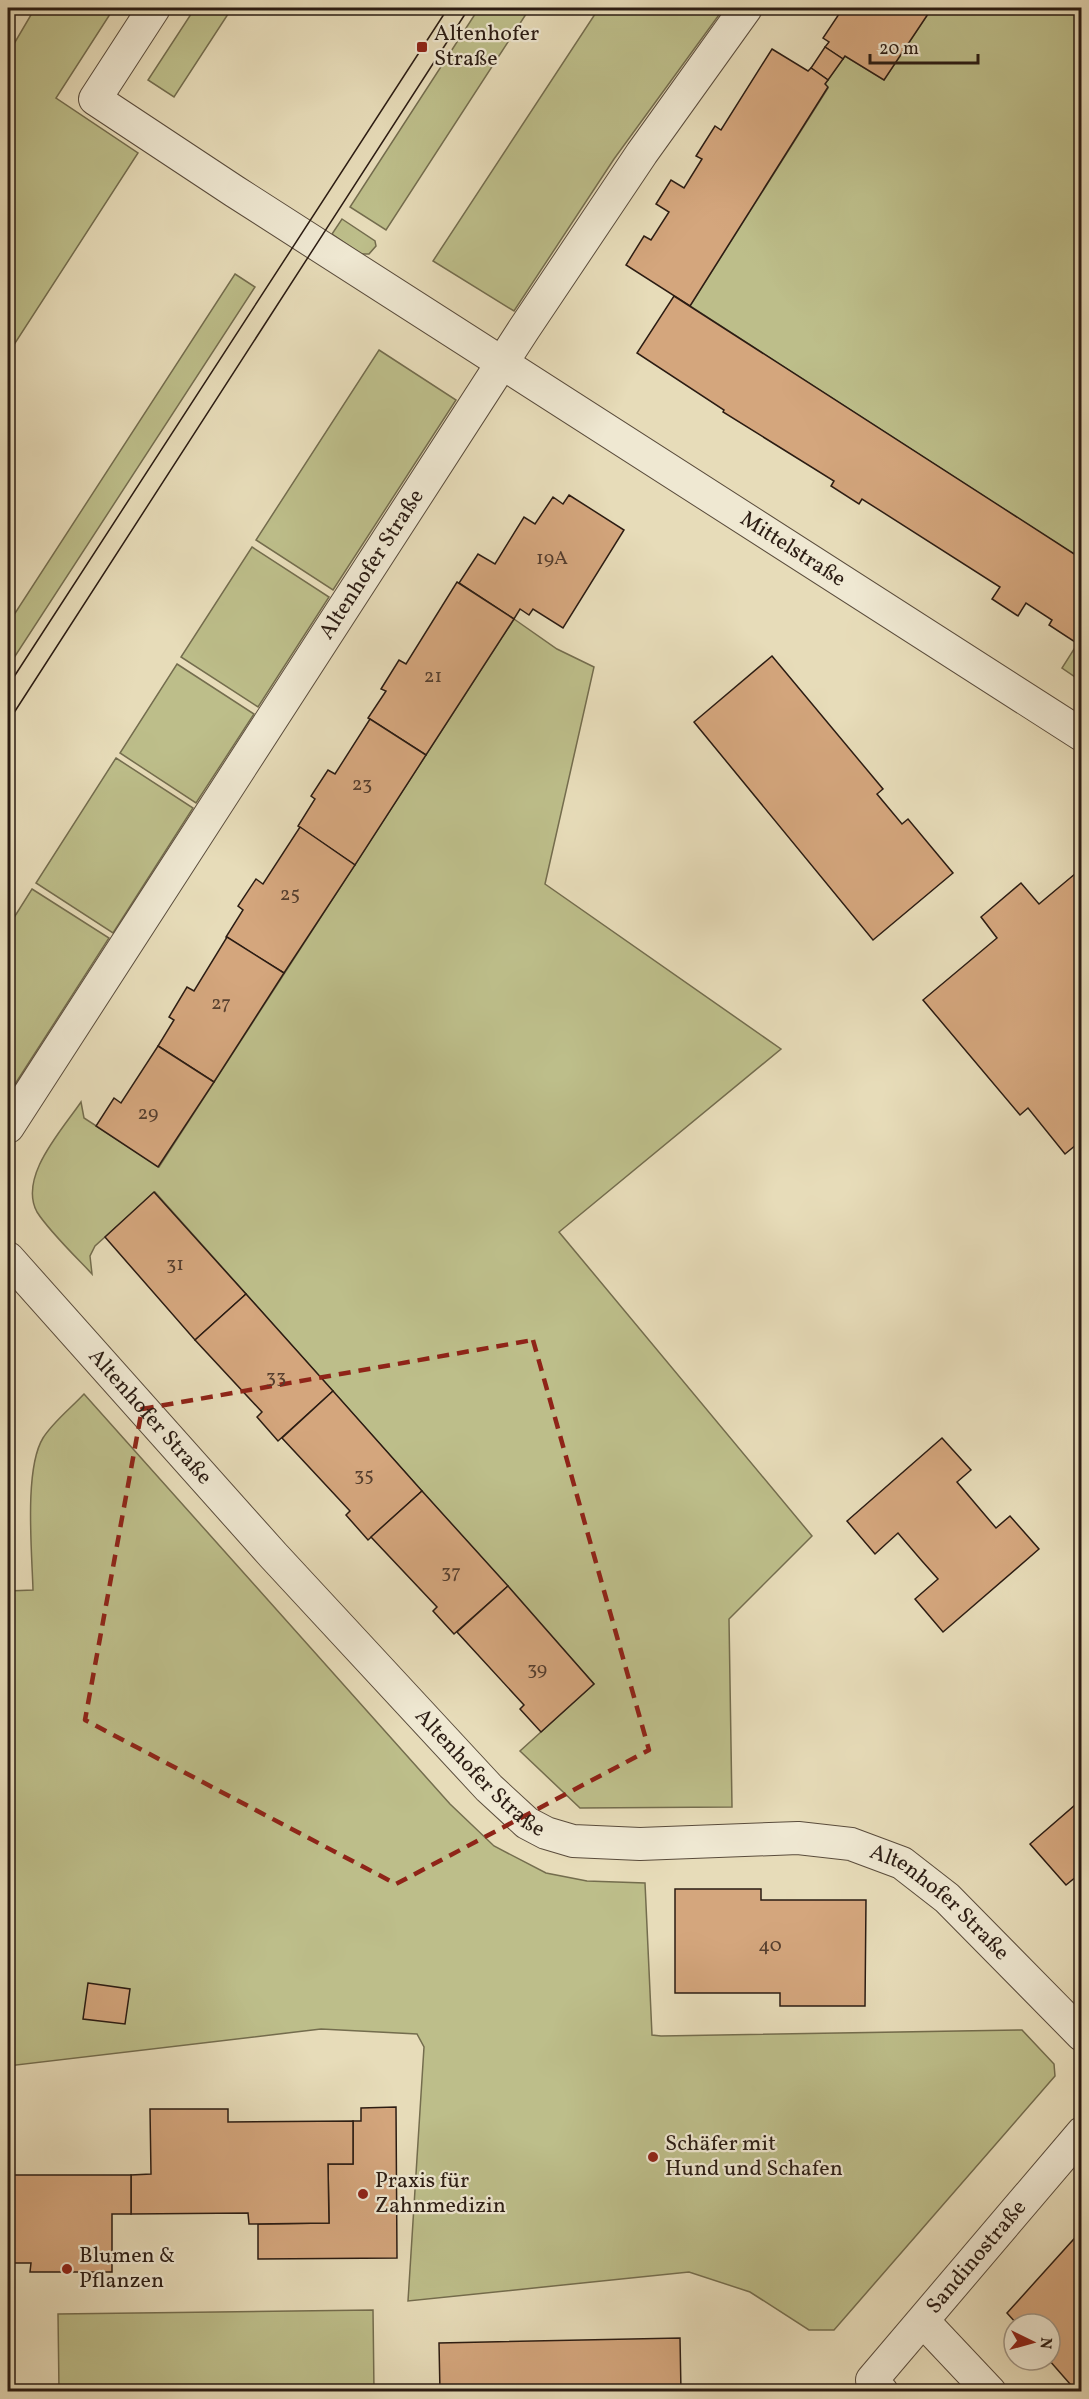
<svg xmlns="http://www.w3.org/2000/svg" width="1089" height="2399" viewBox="0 0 1089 2399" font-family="Vollkorn,serif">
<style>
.green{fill:#bdbe8a;stroke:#746d4e;stroke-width:1.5}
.building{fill:#d4a67d;stroke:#2b1c13;stroke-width:1.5}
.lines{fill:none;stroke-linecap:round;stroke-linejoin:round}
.minor-casing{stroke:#5a4c3c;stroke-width:34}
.minor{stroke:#efe8d2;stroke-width:32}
.tram{stroke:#2b1c13;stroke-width:1.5}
.marked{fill:none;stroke:#8f2418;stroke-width:4.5;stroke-dasharray:12 8;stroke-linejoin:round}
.poi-dot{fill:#8f2418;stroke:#efe8d2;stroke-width:2}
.labels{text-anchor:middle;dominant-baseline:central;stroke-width:4.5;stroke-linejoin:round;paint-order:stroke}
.number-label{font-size:20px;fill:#553e2e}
.poi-label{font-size:22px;fill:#2b1c13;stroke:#efe8d2;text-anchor:start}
.street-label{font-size:22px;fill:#2b1c13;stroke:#efe8d2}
</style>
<rect width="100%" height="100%" fill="#e7dcb9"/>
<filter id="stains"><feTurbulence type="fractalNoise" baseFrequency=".00333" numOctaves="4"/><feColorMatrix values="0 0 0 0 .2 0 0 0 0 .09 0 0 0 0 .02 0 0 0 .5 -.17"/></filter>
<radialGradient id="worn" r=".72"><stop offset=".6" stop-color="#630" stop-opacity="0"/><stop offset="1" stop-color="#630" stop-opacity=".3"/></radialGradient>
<g class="green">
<polygon points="35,8 114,8 56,98 138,153 8,354 8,54"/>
<polygon points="195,8 232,8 174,97 148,80"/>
<polygon points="479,8 530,8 386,230 350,207"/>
<polygon points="599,8 724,8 614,159 514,311 433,261"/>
<polygon points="932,8 1081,8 1081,559 690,306 828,88 825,84 845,56 884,80"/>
<polygon points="342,219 375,241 376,246 369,254 361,254 332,234"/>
<polygon points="235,274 255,287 8,667 8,624"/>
<polygon points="379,350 456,400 333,590 256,540"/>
<polygon points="252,547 329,597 258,707 181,657"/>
<path d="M514 619 557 649 594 667 545 884 781 1049 559 1232 812 1536 729 1619 732 1807 580 1808 520 1751 594 1684 155 1192 95 1246 90 1256 92 1274C76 1257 49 1231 37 1212 18 1177 62 1130 81 1102L84 1118 159 1167Z"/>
<polygon points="1081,638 1081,681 1062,668"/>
<polygon points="177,664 254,714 196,803 120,753"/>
<polygon points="116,758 193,808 113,933 36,883"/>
<polygon points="32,889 109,938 8,1095 8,927"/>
<path d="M84 1394 450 1804 494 1846 546 1873 587 1881 645 1883 652 2035 661 2036 1022 2030 1054 2064 1055 2076 834 2330H809L750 2292 689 2272 408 2301 424 2047 417 2034 321 2029 8 2066V1591L33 1590C32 1552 24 1469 43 1438 53 1422 71 1408 84 1394Z"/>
<polygon points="373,2310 374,2391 59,2391 58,2314"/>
</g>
<g class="building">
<polygon points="843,8 932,8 884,80 845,56 843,59 825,47 829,42 823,38"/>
<polygon points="825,47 843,59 828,80 811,68"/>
<polygon points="772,49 808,71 811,68 828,80 825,84 828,87 690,306 626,265 644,236 651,240 669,212 656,204 671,180 684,188 702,159 696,156 715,126 721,130"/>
<polygon points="674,296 1082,559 1082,638 1078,644 1049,625 1052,620 1026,603 1018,616 992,599 1000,587 862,499 859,504 831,486 834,481 723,412 724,410 637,353"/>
<polygon points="569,495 624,530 563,628 533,609 529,615 520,609 514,619 459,583 478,554 495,564 524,517 535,524 553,497 563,504"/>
<polygon points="457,582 514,619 426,755 368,718 386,691 381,689 399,660 406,664"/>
<polygon points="772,656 883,789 877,794 902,824 908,819 953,873 873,940 694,722"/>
<polygon points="370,719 426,755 355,865 298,826 315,799 311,796 328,770 335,774"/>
<polygon points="300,827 355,865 284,973 226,937 243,910 238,906 256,879 263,884"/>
<polygon points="1082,868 1082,1140 1065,1154 1028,1108 1020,1115 923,1000 997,938 981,917 1021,883 1039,904"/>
<polygon points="227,937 284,973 214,1082 158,1046 174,1020 169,1017 187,987 194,991"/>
<polygon points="158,1046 214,1082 158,1167 96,1126 114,1098 121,1103"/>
<polygon points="154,1192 246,1294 195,1340 105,1237"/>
<polygon points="246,1294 333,1391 278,1441 257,1417 262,1412 195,1340"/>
<polygon points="333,1391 422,1491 368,1540 346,1515 350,1511 282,1438"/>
<polygon points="942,1438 971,1470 957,1482 996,1528 1010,1516 1039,1549 943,1632 915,1599 938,1579 922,1561 898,1533 875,1554 847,1521"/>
<polygon points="422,1491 508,1586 454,1634 433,1611 437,1607 371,1537"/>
<polygon points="508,1586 594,1684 541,1732 520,1709 524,1705 457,1632"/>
<polygon points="1082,1799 1082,1872 1066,1885 1030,1844"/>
<polygon points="675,1889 761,1889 761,1900 866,1900 865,2006 780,2006 780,1993 675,1993"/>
<polygon points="88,1983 130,1989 125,2024 83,2019"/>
<polygon points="396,2107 397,2258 258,2259 258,2224 329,2223 328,2164 353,2164 353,2121 361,2121 361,2108"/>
<polygon points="150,2109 228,2109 228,2122 353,2121 353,2164 328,2164 329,2223 249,2224 248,2213 131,2214 131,2175 151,2174"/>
<polygon points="8,2159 13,2159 13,2175 131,2175 131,2214 112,2214 112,2272 30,2272 31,2263 8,2263"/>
<polygon points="1082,2230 1082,2392 1077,2392 1049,2360 1050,2324 1017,2324 1007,2313"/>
<polygon points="680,2338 681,2392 440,2392 439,2343"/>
</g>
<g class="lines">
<defs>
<g id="minor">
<path id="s1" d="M154 8 95 99 234 191 1082 735"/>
<path id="s2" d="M8 1127 524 329 642 153 746 8"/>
<path id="s3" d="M8 1258 273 1555 489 1788 527 1823 546 1833 573 1841 640 1844 798 1838 851 1844 902 1863 947 1898 1082 2035"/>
<polyline points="924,2322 990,2392"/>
<path id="s4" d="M882 2392 872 2380 1082 2133"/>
</g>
</defs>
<use href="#minor" class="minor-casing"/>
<use href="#minor" class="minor"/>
<g class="tram">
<polyline points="8,686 448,8"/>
<polyline points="8,722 469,8"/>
</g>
</g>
<path class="marked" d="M533 1340 649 1750 396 1884 85 1720 142 1409Z"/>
<g class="poi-dot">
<rect x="416" y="41" width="12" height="12" rx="3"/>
<circle cx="653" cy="2157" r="6"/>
<circle cx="363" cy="2194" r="6"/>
<circle cx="67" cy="2269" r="6"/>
</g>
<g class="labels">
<g class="number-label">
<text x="552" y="559">19A</text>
<text x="433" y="677">21</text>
<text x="362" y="785">23</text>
<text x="290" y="895">25</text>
<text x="221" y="1004">27</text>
<text x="148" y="1114">29</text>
<text x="175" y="1265">31</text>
<text x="276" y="1378">33</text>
<text x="364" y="1476">35</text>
<text x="451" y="1573">37</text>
<text x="537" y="1670">39</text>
<text x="770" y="1946">40</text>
</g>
<g class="poi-label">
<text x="434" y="34">Altenhofer<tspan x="434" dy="25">Straße</tspan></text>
<text x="665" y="2144">Schäfer mit<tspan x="665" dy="25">Hund und Schafen</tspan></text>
<text x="375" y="2181">Praxis für<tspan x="375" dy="25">Zahnmedizin</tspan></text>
<text x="79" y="2256">Blumen &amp;<tspan x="79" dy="25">Pflanzen</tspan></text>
</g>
<g class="street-label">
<text stroke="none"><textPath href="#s1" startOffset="939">Mittelstraße</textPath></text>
<text stroke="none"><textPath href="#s2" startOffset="670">Altenhofer Straße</textPath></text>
<text stroke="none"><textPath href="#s3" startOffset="213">Altenhofer Straße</textPath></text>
<text stroke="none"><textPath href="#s3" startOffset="699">Altenhofer Straße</textPath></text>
<text stroke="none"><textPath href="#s3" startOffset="1203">Altenhofer Straße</textPath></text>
<text stroke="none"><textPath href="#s4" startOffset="177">Sandinostraße</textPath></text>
</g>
</g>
<rect width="1089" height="2399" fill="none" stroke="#e7dcb9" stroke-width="30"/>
<rect x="9" y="9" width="1071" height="2381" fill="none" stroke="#2b1c13" stroke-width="3"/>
<rect x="15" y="15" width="1059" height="2369" fill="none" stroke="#2b1c13" stroke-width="1.5"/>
<g transform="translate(1032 2342) rotate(95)"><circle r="28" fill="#efe8d2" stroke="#a19686" stroke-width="1.5"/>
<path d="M0-4.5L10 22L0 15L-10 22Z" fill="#8f2418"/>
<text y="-9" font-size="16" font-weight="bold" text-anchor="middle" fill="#2b1c13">N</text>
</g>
<path d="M870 54v9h108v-9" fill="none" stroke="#2b1c13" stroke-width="3"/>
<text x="879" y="54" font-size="18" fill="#2b1c13" stroke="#efe8d2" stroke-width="4.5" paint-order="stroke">20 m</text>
<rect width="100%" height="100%" filter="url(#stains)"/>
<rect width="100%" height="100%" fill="url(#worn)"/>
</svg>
